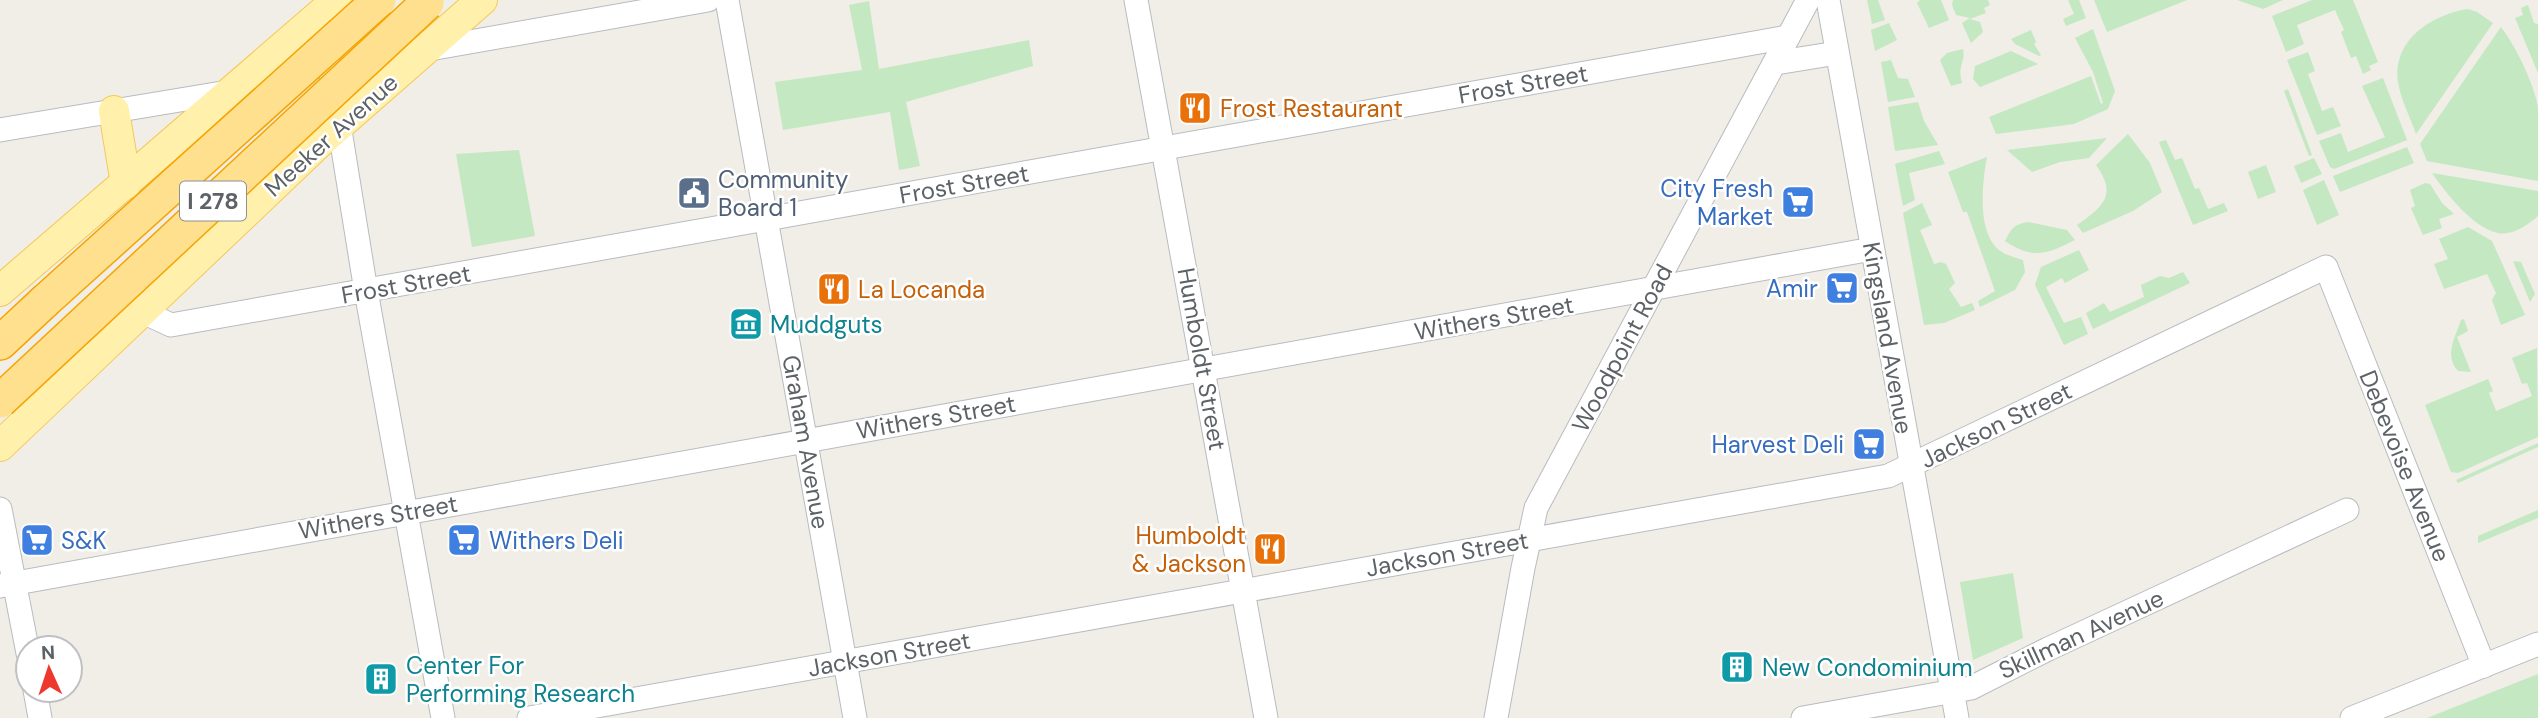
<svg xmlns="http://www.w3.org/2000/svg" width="2538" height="718" viewBox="0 0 2538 718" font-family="'DM Sans',sans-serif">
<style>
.green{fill:#c3e8c2}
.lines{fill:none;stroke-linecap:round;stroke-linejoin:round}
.minor-casing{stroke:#b8bcc0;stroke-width:25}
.major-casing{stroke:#f6c759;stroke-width:32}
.highway-casing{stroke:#f6a400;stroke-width:36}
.minor{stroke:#fff;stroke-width:23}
.major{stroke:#fff0ac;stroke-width:30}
.highway{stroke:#ffe08e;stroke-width:33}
.highway-bridge-casing{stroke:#f6a400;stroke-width:36;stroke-linecap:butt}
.highway-bridge{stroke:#ffe08e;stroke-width:33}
.labels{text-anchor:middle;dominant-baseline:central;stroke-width:5;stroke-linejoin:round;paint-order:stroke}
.shield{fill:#fff;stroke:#8e9195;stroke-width:2}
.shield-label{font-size:23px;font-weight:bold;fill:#5d6267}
.street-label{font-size:24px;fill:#5d6267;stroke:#fff}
.food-label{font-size:24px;fill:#c56008;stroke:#fff;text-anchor:start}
.service-label{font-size:24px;fill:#4e5e75;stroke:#fff;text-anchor:start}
.shop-label{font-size:24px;fill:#366cbe;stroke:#fff;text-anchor:end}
.culture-label{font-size:24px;fill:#0d838f;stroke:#fff;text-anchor:start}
</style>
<rect width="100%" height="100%" fill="#f0eee6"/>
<g class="green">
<polygon points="1867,0 1878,0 1885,20 1872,24"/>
<polygon points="1920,0 1941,0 1949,20 1929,28 1917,3"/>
<polygon points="1953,0 1988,0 1990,5 1984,8 1986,13 1970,19 1980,22 1983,32 1971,43 1962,23 1970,18 1956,15 1952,5"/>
<polygon points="2068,0 2079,0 2086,18 2066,26 2063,19 2074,14"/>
<polygon points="2094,0 2187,0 2107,32"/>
<polygon points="2237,0 2283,0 2263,9"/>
<polygon points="2312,0 2353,0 2378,62 2369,66 2371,70 2363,74 2356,56 2351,58 2341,32 2344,30 2335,10 2297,25 2304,44 2286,52 2272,16"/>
<polygon points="869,1 879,69 1029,40 1033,66 906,102 920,166 899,170 890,112 783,130 775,82 862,70 849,5"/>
<polygon points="2528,5 2534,23 2538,24 2538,73 2515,18 2523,15 2521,8"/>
<path d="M2468 9 2477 12 2493 23 2416 134C2411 119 2402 102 2399 87 2389 42 2430 15 2468 9Z"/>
<polygon points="1889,23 1897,40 1875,51 1871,30"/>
<path d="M2501 27C2515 45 2535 86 2538 108 2538 132 2538 157 2538 181L2427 161 2420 144Z"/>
<polygon points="2093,29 2115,91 2108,109 2074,124 1996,134 1989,117 2091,76 2101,104 2103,103 2093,72 2075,38"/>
<polygon points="2031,30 2036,42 2034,44 2041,55 2039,56 2015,44 2011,39"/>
<path d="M1963 49C1966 62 1957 65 1962 83L1951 86 1940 60 1947 53Z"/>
<polygon points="2011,51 2038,64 1980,87 1973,79 1975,66"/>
<polygon points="2308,52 2315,71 2308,74 2322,111 2333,107 2341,126 2317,135 2287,60"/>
<polygon points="1891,60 1898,78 1908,79 1915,97 1888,102 1881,62"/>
<polygon points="2383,78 2407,140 2334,169 2330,167 2319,141 2341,133 2348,152 2385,137 2362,86"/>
<polygon points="2288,89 2312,155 2309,156 2284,91"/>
<polygon points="1918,102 1924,121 1938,145 1895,151 1888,107"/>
<path d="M2128 134 2150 163 2162 192 2133 211 2083 233 2077 225C2103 207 2118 195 2096 165Z"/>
<polygon points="2107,138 2089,158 2060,162 2032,172 2007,150"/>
<polygon points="2166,140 2175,160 2182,158 2195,189 2199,188 2208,209 2224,203 2228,211 2193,225 2159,142"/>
<polygon points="2407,147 2414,163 2340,192 2333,176"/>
<polygon points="519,150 535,236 472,247 456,154"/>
<polygon points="1939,151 1945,164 1909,173 1915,200 1903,206 1895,164"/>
<path d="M1987 157C1982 183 1976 236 2002 252 2008 256 2017 258 2023 260L2025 272 2015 290 1980 307 1978 301 1995 291 1967 212H1963L1948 172Z"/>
<polygon points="2314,158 2322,174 2301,183 2294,166"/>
<polygon points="2266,165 2276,192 2258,199 2248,172"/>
<path d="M2432 173 2538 191V216C2528 225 2512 236 2498 233 2473 228 2446 193 2432 173Z"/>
<polygon points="2324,180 2339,215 2317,225 2303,190"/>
<polygon points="2425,183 2430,184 2442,203 2454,214 2439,219 2442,228 2423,235 2411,208 2415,206 2410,190"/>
<polygon points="1922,203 1932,225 1920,230 1934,264 1941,262 1946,264 1955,283 1949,289 1961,307 1972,303 1975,310 1944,323 1924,325 1903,213"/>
<path d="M2028 222 2067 230 2075 240C2047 254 2033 260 2005 241 2011 229 2014 224 2028 222Z"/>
<polygon points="2468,227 2492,241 2525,315 2501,325 2492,300 2496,293 2487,274 2444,289 2434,264 2448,259 2439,239"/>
<polygon points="2079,250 2089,270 2065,283 2062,278 2046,287 2064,323 2081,317 2088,334 2064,345 2035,285 2041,267"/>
<polygon points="2513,261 2521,262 2535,294 2530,302"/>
<polygon points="2183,272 2190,283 2093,329 2086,313 2104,303 2110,312 2144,297 2141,285 2160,276 2169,278"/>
<path d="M2464 319 2468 331 2457 337 2471 372 2458 371C2444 355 2455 338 2461 320Z"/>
<polygon points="2537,348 2538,437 2458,473 2451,472 2425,405 2488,379 2493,391 2489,393 2496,411 2532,396 2527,383 2522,384 2512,358"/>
<polygon points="2538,443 2538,447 2458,483 2456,480"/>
<polygon points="2538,510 2538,518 2478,543 2478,536"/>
<polygon points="2013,573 2023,638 1973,660 1960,582"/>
<polygon points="2538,674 2538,718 2427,718"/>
</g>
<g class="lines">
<defs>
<g id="minor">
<polyline points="727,0 855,718"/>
<polyline points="1136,0 1266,718"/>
<polyline points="1828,0 1957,718"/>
<polyline points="325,38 366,291 443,718"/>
<polyline points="424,50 708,0"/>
<polyline points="1775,63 1837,53"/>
<polyline points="0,130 234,91"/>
<polyline points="143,312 171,325 1788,37"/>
<polyline points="0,509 28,653"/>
<polyline points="0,586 1872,249"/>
<polyline points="35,690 40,718"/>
<polyline points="529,718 1888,476 2326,267 2484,666"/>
<polyline points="1496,718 1523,568 1536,508 1808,0"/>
<polyline points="1803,718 1971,688 2048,649 2347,510"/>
<polyline points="2352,718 2538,644"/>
</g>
<g id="major">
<polyline points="114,111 126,184"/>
<polyline points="0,291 337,0"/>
<polyline points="0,446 320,142 482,0"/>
</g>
<polyline id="highway" points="0,343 45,301"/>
</defs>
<use href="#minor" class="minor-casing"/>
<use href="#major" class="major-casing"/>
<use href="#highway" class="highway-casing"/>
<use href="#minor" class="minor"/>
<use href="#major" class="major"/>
<use href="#highway" class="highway"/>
<defs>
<g id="highway-bridge">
<polyline points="45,301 379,0"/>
<polyline points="0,401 427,3"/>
</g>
</defs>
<use href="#highway-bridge" class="highway-bridge-casing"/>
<use href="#highway-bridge" class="highway-bridge"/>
</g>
<defs>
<symbol id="restaurant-square" viewBox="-11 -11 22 22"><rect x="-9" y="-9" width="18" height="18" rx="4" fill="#e8710a" stroke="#fff"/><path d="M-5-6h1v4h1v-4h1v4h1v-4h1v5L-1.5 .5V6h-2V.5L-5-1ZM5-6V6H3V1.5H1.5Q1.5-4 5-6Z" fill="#fff"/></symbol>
<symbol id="civic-square" viewBox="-11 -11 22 22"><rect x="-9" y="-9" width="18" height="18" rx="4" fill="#5c6f8a" stroke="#fff"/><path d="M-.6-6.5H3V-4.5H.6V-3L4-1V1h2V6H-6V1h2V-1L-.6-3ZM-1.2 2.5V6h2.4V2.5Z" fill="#fff"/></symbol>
<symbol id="supermarket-square" viewBox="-11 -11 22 22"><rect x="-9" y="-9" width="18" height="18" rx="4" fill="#3f7fe0" stroke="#fff"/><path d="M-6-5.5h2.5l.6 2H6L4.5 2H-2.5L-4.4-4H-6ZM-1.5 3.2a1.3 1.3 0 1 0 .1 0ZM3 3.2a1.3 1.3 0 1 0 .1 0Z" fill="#fff"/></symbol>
<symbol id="museum-square" viewBox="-11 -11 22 22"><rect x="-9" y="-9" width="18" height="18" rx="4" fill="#0f9aa8" stroke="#fff"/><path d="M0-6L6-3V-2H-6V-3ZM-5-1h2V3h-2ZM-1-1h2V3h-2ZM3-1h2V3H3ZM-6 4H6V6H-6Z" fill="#fff"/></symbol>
<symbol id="building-square" viewBox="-11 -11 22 22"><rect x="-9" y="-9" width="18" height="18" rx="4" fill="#0f9aa8" stroke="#fff"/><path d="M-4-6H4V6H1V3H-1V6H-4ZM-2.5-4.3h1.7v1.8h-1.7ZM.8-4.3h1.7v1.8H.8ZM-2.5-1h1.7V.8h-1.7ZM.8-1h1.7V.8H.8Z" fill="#fff"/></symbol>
</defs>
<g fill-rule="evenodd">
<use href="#restaurant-square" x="1176" y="89" width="38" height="38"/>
<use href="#civic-square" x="675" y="174" width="38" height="38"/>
<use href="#supermarket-square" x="1779" y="183" width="38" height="38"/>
<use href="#supermarket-square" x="1823" y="269" width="38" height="38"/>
<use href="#restaurant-square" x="815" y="270" width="38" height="38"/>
<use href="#museum-square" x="727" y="305" width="38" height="38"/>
<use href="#supermarket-square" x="1850" y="425" width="38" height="38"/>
<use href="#supermarket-square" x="18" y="521" width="38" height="38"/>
<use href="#supermarket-square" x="445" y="521" width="38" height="38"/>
<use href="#restaurant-square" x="1251" y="530" width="38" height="38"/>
<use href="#building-square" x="1718" y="648" width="38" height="38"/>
<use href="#building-square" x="362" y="660" width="38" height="38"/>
</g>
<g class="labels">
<rect class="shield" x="180" y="181.5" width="66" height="39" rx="5"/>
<g class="shield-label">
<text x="213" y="201">I 278</text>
</g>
<g class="street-label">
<text transform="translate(1523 84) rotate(-10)">Frost Street</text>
<text transform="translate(331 135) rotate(-42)">Meeker Avenue</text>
<text transform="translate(964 184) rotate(-10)">Frost Street</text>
<text transform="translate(406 284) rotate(-10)">Frost Street</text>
<text transform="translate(1494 318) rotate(-10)">Withers Street</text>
<text transform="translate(1888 338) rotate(80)">Kingsland Avenue</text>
<text transform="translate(1622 348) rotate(-62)">Woodpoint Road</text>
<text transform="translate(1202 359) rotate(80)">Humboldt Street</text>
<text transform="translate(936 417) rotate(-10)">Withers Street</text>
<text transform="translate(1996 425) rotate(-26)">Jackson Street</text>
<text transform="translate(806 442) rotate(80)">Graham Avenue</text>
<text transform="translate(2405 466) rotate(68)">Debevoise Avenue</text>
<text transform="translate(378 517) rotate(-10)">Withers Street</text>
<text transform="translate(1447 554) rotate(-10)">Jackson Street</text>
<text transform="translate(2081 634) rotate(-25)">Skillman Avenue</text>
<text transform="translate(889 654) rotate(-10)">Jackson Street</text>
</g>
<g class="food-label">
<text x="1220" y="108">Frost Restaurant</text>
<text x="858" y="289">La Locanda</text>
<text x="1246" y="535" text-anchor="end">Humboldt<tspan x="1246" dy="28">&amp; Jackson</tspan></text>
</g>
<g class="service-label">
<text x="718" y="179">Community<tspan x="718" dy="28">Board 1</tspan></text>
</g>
<g class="shop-label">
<text x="1773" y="188">City Fresh<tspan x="1773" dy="28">Market</tspan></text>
<text x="1818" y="288">Amir</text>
<text x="1844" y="444">Harvest Deli</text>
<text x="61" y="540" text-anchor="start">S&amp;K</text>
<text x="489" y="540" text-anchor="start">Withers Deli</text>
</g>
<g class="culture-label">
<text x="770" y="324">Muddguts</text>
<text x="406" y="665">Center For<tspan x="406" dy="28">Performing Research</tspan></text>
<text x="1762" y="667">New Condominium</text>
</g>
</g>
<g transform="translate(49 669) rotate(357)"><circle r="33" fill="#ffffff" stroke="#bec0c2" stroke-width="2"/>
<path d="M0-5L12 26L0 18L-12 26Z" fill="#ef382d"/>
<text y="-10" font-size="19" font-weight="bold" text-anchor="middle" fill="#5d6267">N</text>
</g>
</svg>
